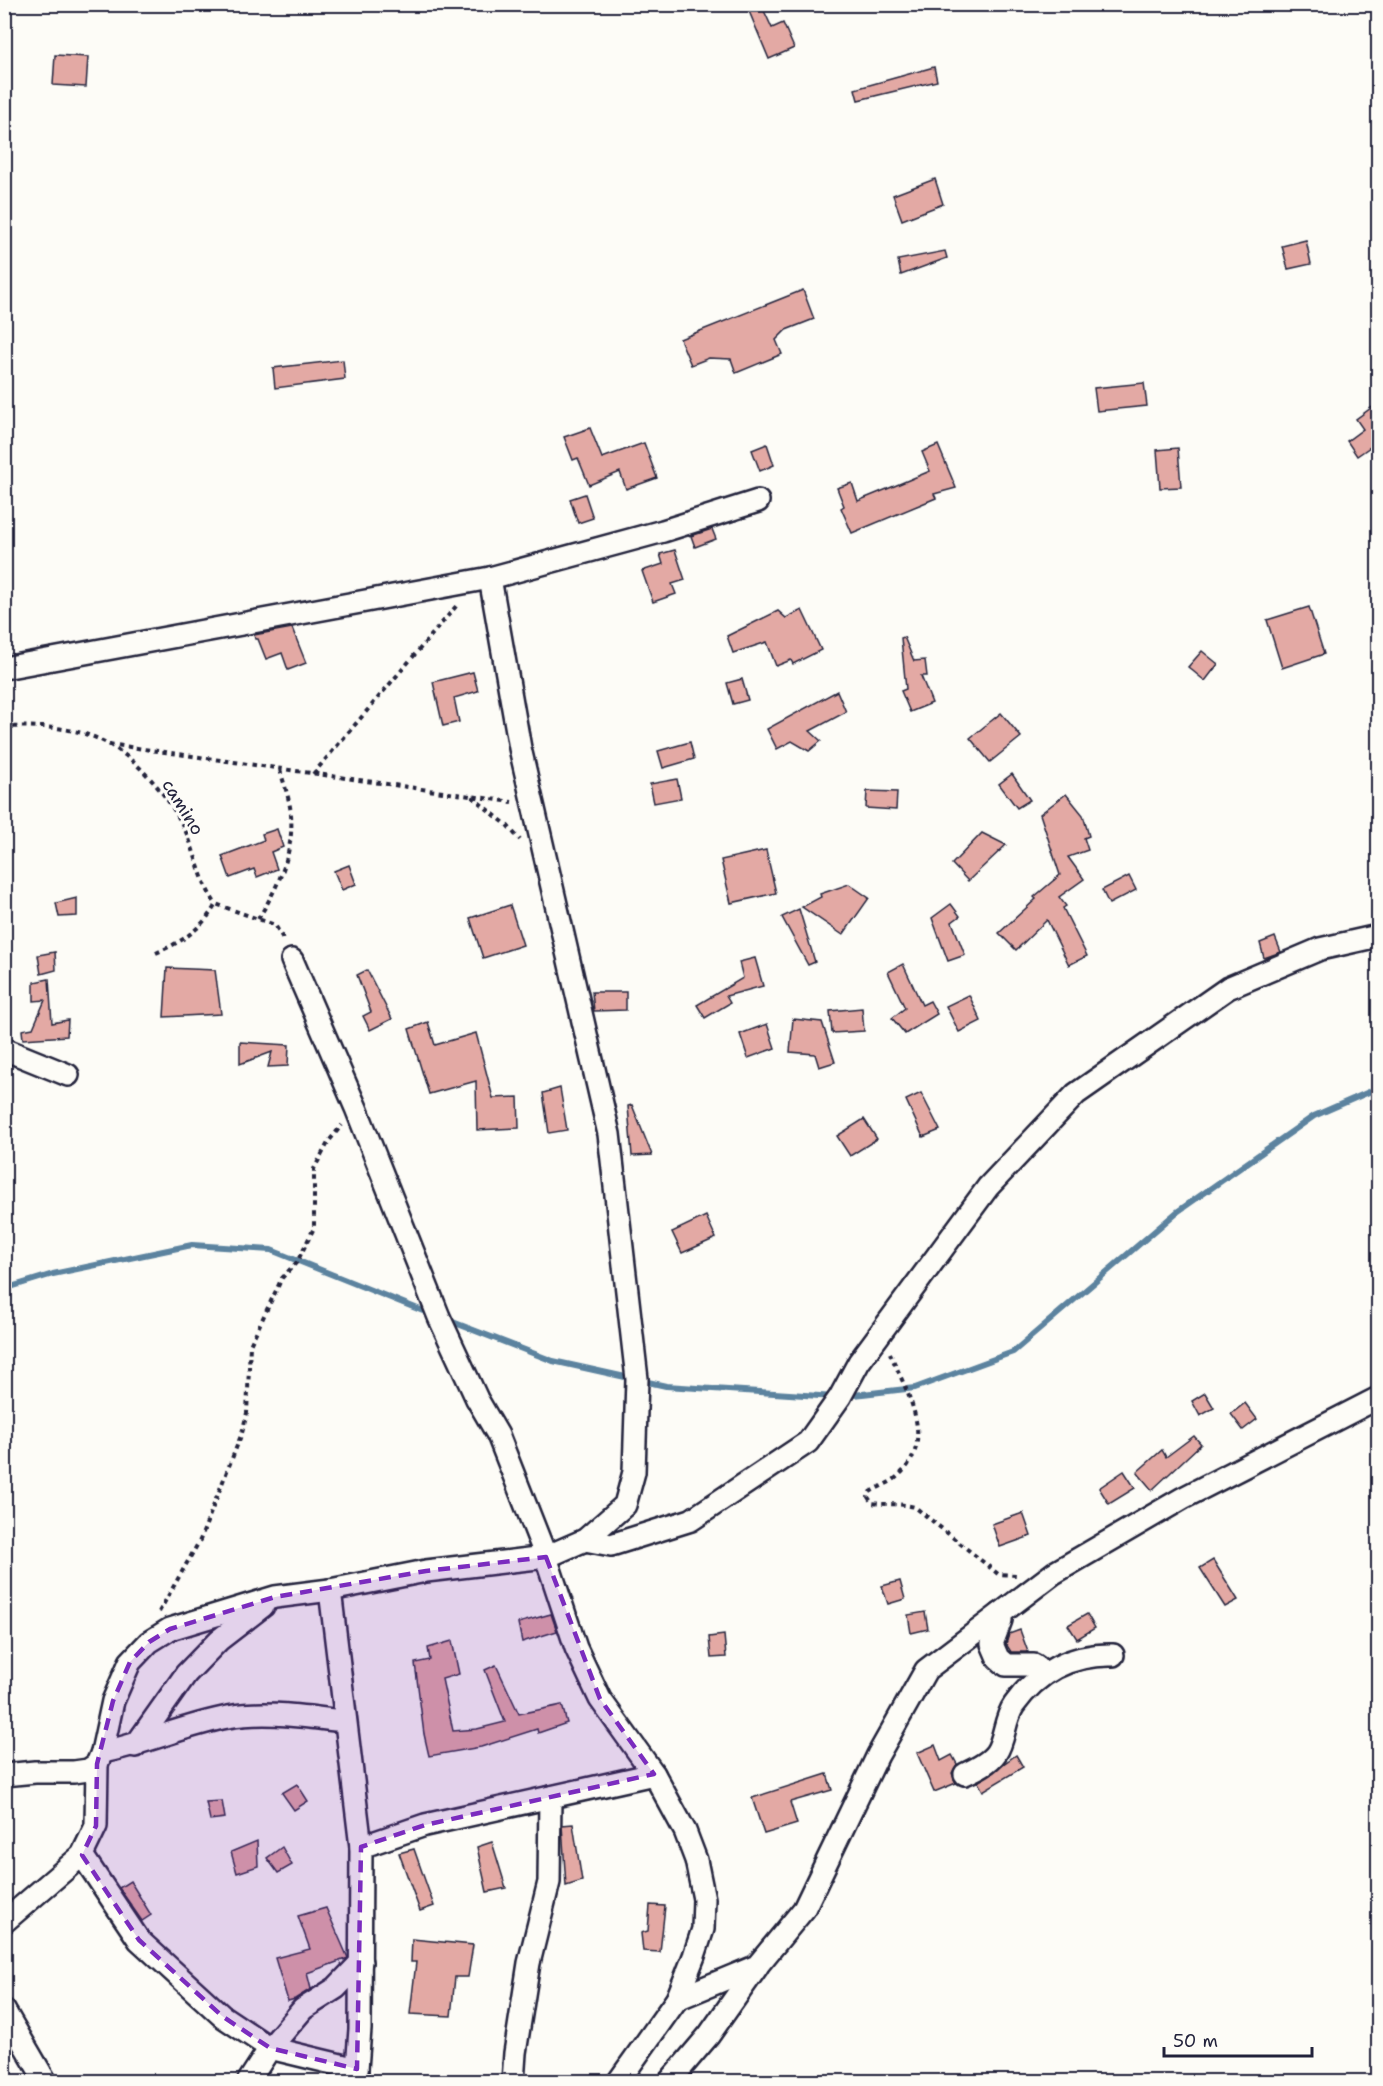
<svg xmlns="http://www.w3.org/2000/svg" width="1383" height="2086" viewBox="0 0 1383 2086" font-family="'Shantell Sans',sans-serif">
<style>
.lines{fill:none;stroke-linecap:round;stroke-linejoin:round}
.stream{stroke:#5b839f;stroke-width:6}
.building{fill:#e3a9a4;stroke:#22223b;stroke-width:1.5}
.street-casing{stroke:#22223b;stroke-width:26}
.path{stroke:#22223b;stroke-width:4;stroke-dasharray:4.5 4.5;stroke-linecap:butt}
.street{stroke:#fdfcf7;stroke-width:21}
.marked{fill:#7b2cbf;fill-opacity:0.2;stroke:#7b2cbf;stroke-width:4.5;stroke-dasharray:12 8;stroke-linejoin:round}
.labels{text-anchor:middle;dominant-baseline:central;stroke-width:6;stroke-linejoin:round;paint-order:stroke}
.street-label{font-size:18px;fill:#22223b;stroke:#fdfcf7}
</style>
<rect width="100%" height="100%" fill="#fdfcf7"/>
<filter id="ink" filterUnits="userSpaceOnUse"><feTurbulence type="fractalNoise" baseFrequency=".0167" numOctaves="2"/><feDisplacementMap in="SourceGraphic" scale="12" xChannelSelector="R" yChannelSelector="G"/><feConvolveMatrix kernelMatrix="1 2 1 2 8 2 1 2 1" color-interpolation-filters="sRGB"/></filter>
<g filter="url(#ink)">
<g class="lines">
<g class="stream">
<polyline points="4,1289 53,1274 192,1245 271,1250 433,1315"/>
<polyline points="445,1319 553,1361 666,1386 835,1397"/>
<polyline points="845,1396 915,1388 1013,1352 1177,1212 1314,1116 1378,1088"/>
</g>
</g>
<g class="building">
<polygon points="746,4 761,4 772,28 783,23 794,48 769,59"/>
<polygon points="55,55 88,57 86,87 53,85"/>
<polygon points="934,67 937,81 858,100 855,89"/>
<polygon points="935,179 943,204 902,220 893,195"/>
<polygon points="1306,240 1311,264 1288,269 1282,246"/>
<polygon points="945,251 947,258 901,275 898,260"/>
<polygon points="803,290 814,319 786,330 776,340 782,354 736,373 731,359 709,358 691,365 680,339"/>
<polygon points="343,360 345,379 275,388 273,368"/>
<polygon points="1144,383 1147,406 1097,411 1094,388"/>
<polygon points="1378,403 1378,452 1373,445 1357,456 1347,441 1363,429 1356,419"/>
<polygon points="590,428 602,458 644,443 657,478 626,489 620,472 589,485 578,458 573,460 564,437"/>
<polygon points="767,444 774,465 760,471 752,450"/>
<polygon points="938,445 956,488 934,494 936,498 852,533 841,508 844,506 837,488 852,483 858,501 892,487 930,471 922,452"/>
<polygon points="1178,448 1181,487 1160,488 1157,450"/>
<polygon points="585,494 593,518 578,523 570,499"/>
<polygon points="712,529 716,539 695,547 691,536"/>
<polygon points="675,550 685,580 672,584 676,594 653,602 642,571 663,564 660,554"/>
<polygon points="1309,607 1324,654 1282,668 1267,620"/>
<polygon points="802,610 821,650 793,664 791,660 776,666 767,642 733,653 727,636 778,611 786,618"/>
<polygon points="292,628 306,663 288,670 282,653 266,659 258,639 255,639 254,635"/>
<polygon points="904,637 914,661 925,660 927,676 921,676 932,703 910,712 901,691 906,689 901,638"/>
<polygon points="1202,651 1218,664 1205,681 1188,667"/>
<polygon points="473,672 478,691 454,698 459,722 443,726 433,682"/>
<polygon points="742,679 748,700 733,704 727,683"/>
<polygon points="837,691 846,712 810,731 821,741 809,751 792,741 777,749 767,729"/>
<polygon points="1001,713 1021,737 990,762 970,738"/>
<polygon points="690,742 694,759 663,768 658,751"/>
<polygon points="1012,774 1030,800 1017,808 999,784"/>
<polygon points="677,779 681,798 654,803 650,784"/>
<polygon points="867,791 897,792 896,810 866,808"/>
<polygon points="1066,794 1083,815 1089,836 1084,838 1088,850 1068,857 1084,879 1059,897 1066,906 1063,908 1087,956 1069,965 1047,920 1016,950 999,933 1036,899 1034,897 1060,875 1040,814"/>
<polygon points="277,829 283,847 271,852 277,869 257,877 254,869 230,878 222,856 264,840 262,834"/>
<polygon points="982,833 1006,845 968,881 952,864"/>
<polygon points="766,850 776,893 731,903 721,860"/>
<polygon points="349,865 356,884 342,890 334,871"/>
<polygon points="1129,876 1136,890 1109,904 1102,890"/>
<polygon points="849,884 869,898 843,935 802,907 821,897 820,894"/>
<polygon points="77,898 77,916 59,917 56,903"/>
<polygon points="951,904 960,916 952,922 965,955 948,961 932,918"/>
<polygon points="510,905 523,945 483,958 470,918"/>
<polygon points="799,909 815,962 808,965 782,917"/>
<polygon points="1275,937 1281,952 1264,958 1260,943"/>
<polygon points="55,952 56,970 41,974 38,955"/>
<polygon points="755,958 763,986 726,996 730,1003 705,1018 697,1005 743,978 739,962"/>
<polygon points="903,964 922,1005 930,1001 937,1014 905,1034 892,1018 905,1008 888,972"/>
<polygon points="167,968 215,970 221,1014 164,1017"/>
<polygon points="367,970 392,1019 370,1030 363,1016 371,1012 357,975"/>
<polygon points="49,979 52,1023 68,1020 67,1036 23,1039 22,1030 33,1028 45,1000 34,1001 34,982"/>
<polygon points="592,992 626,992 626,1010 594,1011"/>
<polygon points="969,995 981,1021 959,1032 946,1006"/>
<polygon points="862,1008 864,1031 832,1033 830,1011"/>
<polygon points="793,1019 822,1022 835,1062 819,1067 815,1054 790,1052"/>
<polygon points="428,1022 435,1045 476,1033 493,1098 518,1097 519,1128 477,1130 476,1081 429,1094 409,1029"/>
<polygon points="767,1024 775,1048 748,1058 740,1034"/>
<polygon points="240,1042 289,1045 288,1066 268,1067 272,1052 240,1064"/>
<polygon points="560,1088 567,1130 549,1133 543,1093"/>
<polygon points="921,1093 940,1130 923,1137 906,1100"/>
<polygon points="632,1105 652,1155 632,1156 628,1106"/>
<polygon points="864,1119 877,1139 850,1156 837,1136"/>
<polygon points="706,1216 716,1238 682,1253 672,1232"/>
<polygon points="1205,1393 1214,1408 1200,1416 1192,1401"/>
<polygon points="1245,1403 1257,1419 1243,1430 1231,1414"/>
<polygon points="1194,1436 1201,1444 1152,1490 1137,1472 1162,1450 1166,1457"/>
<polygon points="1124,1471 1135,1488 1109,1504 1099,1488"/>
<polygon points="1023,1513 1031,1536 1000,1547 992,1524"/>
<polygon points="1213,1560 1238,1600 1225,1607 1200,1568"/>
<polygon points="900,1581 905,1599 888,1604 882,1586"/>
<polygon points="925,1612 928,1629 911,1633 908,1615"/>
<polygon points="551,1614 557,1631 522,1642 518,1623"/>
<polygon points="1087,1614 1095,1628 1077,1639 1068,1625"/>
<polygon points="1020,1630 1028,1652 1011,1652 1006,1644 1009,1634"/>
<polygon points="724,1635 726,1657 711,1658 709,1637"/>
<polygon points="452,1641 459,1674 442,1679 453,1731 477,1729 505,1722 485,1670 496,1665 519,1714 562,1705 567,1723 538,1733 537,1729 481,1747 429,1756 424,1734 415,1663 430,1660 428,1648"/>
<polygon points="935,1745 941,1761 952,1755 957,1764 952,1773 956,1783 934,1792 917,1753"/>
<polygon points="1016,1755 1023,1767 983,1791 978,1782"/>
<polygon points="827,1774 832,1790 790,1802 797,1824 764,1834 752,1798"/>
<polygon points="297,1784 308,1801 294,1810 282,1793"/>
<polygon points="222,1801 225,1818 210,1820 206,1802"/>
<polygon points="573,1824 582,1881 566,1886 562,1825"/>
<polygon points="257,1841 258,1866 237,1873 231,1852"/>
<polygon points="492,1842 506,1888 487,1892 477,1847"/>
<polygon points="282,1847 292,1865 278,1873 267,1858"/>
<polygon points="414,1849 434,1906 420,1911 399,1853"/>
<polygon points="130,1881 151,1915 142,1921 119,1888"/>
<polygon points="650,1905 665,1906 660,1952 643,1951 641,1933 648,1931"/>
<polygon points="326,1908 348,1958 307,1973 311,1989 295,1999 288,2001 275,1958 310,1949 298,1916"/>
<polygon points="412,1939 473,1945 468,1977 455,1977 451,2016 410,2014 416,1962 411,1962"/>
</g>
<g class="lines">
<defs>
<g id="street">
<polyline points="4,668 490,578 663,531 758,501"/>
<polyline points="292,960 356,1108 439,1317 477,1399 498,1435 546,1557 576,1648 600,1699 654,1774 685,1831 696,1860 704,1899 703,1929 694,1956 677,1999 618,2082"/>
<polyline points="4,1049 68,1075"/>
<polyline points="585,1540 611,1545 691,1520 808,1442 840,1397 859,1362 988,1187 1076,1094 1228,988 1320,949 1378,936"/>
<polyline points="330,1590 361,1847 360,2029 356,2082"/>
<polyline points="1000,1614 1001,1620 992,1644 998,1658 1006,1665 1034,1665 1044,1672"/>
<polyline points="135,1746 186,1674 219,1640 263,1606"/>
<path d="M102 1752C145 1744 185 1725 228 1717 266 1710 306 1717 344 1721"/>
<path d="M965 1774C976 1769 989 1763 996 1753 1005 1740 1004 1719 1014 1705 1038 1671 1072 1654 1113 1655"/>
<polyline points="4,1775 35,1772 74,1772 88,1770 97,1764 102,1752 113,1701 130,1662 149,1642 170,1629 275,1597 330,1590 426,1571 546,1557 585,1540 625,1505 634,1472 637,1379 609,1134 520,748 490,578"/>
<polyline points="361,1847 425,1825 654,1774"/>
<polyline points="82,1855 139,1940 222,2016 270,2048 357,2069"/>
<polyline points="4,1922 82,1855 96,1826 97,1764"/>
<polyline points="677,1999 757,1966 804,1909 878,1755 926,1670 1054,1573 1183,1498 1378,1398"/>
<polyline points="4,2010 46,2082"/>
<polyline points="248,2082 270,2048 303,2009 336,1988 361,1962"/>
<polyline points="513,2082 515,2053 529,1963 549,1882 550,1797"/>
<polyline points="669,2082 709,2035 757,1967"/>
</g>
</defs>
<use href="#street" class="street-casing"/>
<g class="path">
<path d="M4 727C32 726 65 726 91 736 130 750 166 791 184 828 196 851 200 883 216 904L275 925 285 942"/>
<polyline points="109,744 512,802"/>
<polyline points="313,774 458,604"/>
<polyline points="472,797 507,825 520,840"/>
<path d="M258 919C278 887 294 853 291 815 290 800 284 784 280 770"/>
<path d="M156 953C183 941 201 930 216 904"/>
<path d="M890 1353C906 1391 938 1441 898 1476 891 1483 878 1487 870 1492L868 1497 872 1503C887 1505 900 1503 915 1507L998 1574 1017 1575"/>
<polyline points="159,1612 200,1540 242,1433 247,1413 250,1345 282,1278 297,1262 314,1228 314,1169 329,1141 342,1125"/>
</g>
<use href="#street" class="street"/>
</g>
</g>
<path class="marked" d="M546 1557 600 1699 654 1774 425 1825 361 1847 357 2069 270 2048 222 2016 139 1940 82 1855 96 1826 97 1764 113 1701 130 1662 149 1642 170 1629 275 1597 426 1571Z"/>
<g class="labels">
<g class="street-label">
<text transform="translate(183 807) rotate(58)">camino</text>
</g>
</g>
<rect width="1383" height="2086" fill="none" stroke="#fdfcf7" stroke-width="24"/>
<rect x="12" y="12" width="1359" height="2062" fill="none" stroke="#22223b" stroke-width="2" filter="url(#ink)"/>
<path d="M1164 2047v9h148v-9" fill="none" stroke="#22223b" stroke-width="3"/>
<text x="1173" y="2047" font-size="18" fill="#22223b" stroke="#fdfcf7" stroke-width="4.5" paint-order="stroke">50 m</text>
</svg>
